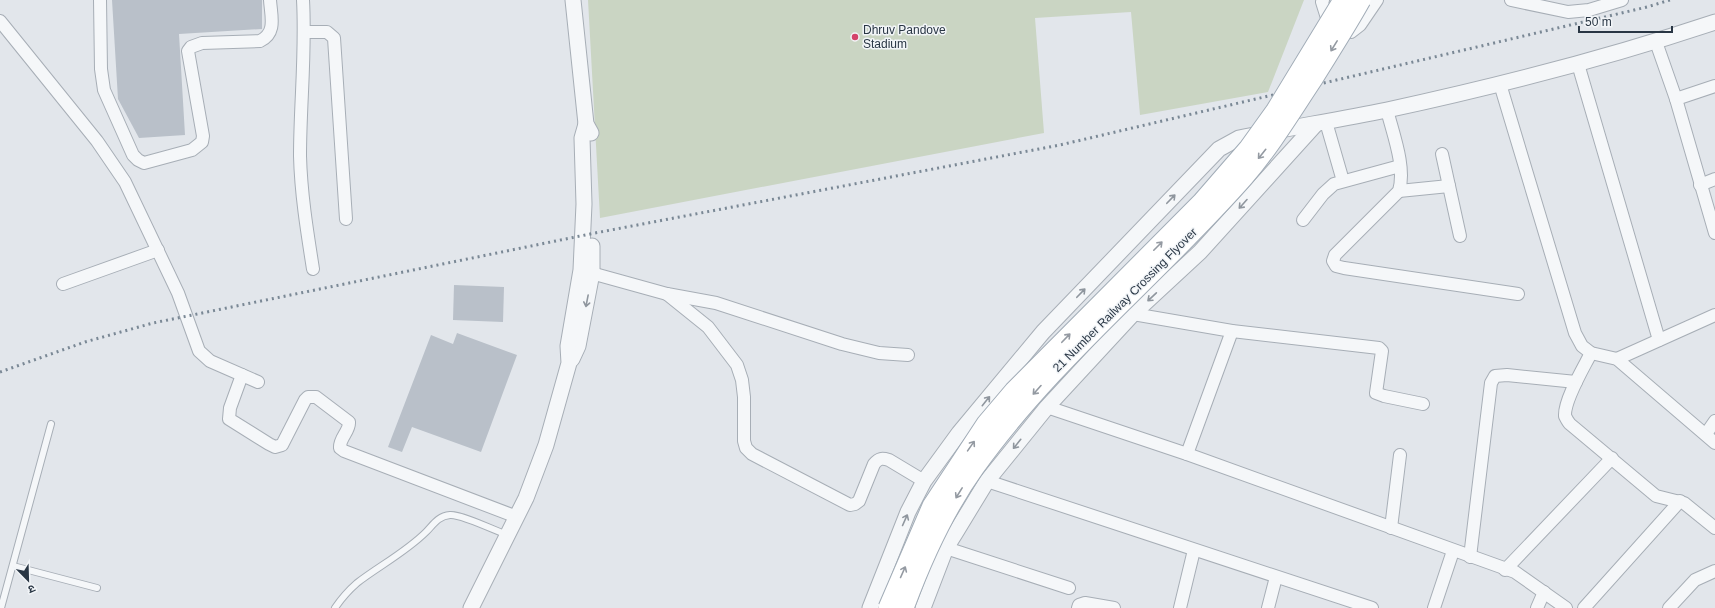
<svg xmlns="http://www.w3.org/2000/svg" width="1715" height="608" viewBox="0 0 1715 608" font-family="Arial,'Noto Sans Devanagari',sans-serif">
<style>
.pitch{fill:#cad5c3}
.building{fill:#b9c0c9}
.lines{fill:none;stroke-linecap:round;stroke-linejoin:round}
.service-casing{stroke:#a7aeb6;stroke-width:8}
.minor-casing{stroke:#a7aeb6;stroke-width:14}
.tertiary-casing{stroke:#a7aeb6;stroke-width:17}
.service{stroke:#f5f7f9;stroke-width:6}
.minor{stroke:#f5f7f9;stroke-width:12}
.tertiary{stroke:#f5f7f9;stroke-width:15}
.rail{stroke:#7a8895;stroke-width:3;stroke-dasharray:2 4;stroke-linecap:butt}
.primary-bridge-casing{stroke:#a1acb7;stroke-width:21;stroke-linecap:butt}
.primary-bridge{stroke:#fff;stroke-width:19}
.oneway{stroke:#949aa2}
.oneway2{stroke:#8f969e}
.poi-dot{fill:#d4436a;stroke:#f2f5f8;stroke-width:1.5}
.labels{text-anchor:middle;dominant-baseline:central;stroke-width:3;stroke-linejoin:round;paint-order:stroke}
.poi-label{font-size:12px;fill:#293644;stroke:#f2f5f8;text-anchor:start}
.street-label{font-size:12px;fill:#293644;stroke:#f2f5f8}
</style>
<rect width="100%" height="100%" fill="#e2e6eb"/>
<polygon class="pitch" points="588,0 1304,0 1268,92 1140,115 1131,12 1035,18 1044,133 600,218"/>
<g class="building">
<polygon points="112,0 262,0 262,29 179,34 185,135 139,138 118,99"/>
<polygon points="454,285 504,287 503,322 453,320"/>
<polygon points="457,333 517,355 481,452 412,427 402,452 388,447 431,335 453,344"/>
</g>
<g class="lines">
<defs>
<g id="service">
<polyline points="13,566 97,588"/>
<polyline points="1,608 51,424"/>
<path d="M335 608C341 599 349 590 357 583 379 566 406 552 426 532 433 525 438 516 450 515 461 514 494 530 507 535"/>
</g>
<g id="minor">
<path d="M100 0 101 69 104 90 133 155 138 160 144 163 192 150 202 142 203 136 188 51 191 47 202 43 260 41C277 33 271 16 270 0"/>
<path d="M303 0C306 53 300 104 300 156 301 194 307 231 313 269"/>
<polyline points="1323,0 1322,2 1327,18 1351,32 1360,25 1377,0"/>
<polyline points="1511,0 1568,12 1589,10 1622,0"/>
<polyline points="0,21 97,141 125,182 178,293 199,351 210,361 258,382"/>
<polyline points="305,32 327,32 334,38 346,219"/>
<polyline points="1656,42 1676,99 1715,233"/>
<polyline points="1578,64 1659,340"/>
<polyline points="1500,84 1575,333 1582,346 1591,353 1617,359 1715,443"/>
<polyline points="1676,99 1715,86"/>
<path d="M1387 110C1393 134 1406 167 1399 191L1335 255 1333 261 1336 266 1344 268 1518 294"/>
<polyline points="1326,122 1343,181"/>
<polyline points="1442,154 1460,236"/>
<polyline points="1700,185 1715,179"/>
<polyline points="1399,191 1449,186"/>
<polyline points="1303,220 1323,194 1334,184 1400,166"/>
<polyline points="584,271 667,294 716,303 842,344 879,353 908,355"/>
<polyline points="63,284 158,250"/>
<path d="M667 294 708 327 737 365 742 380 744 397V441L746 448 752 454 850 505 855 504 859 501 874 464C879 458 882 458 889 460L924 481"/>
<polyline points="1133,314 1232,331 1379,348 1382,351 1376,393 1384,396 1423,404"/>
<path d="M1591 353C1584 367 1564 400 1565 416 1566 418 1568 422 1570 424L1656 496 1684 503 1715 528"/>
<polyline points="1617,359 1715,315"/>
<path d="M242 375 230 408 229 419 269 444 275 447 282 445 305 400 308 397H316L349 422C350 431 339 438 340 448L344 451 517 517"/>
<polyline points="1047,407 1187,454 1515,572 1566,608"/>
<polyline points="1706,434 1715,421"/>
<polyline points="1187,454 1232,331"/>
<polyline points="987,481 1372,608"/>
<polyline points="1391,528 1400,455"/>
<polyline points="946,548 1069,588"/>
<polyline points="1470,557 1491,383 1495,376 1507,375 1576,382"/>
<polyline points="1505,570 1612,458"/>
<polyline points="1078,608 1079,605 1085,603 1114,608"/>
<polyline points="1180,608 1194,550"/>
<polyline points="1268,608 1276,577"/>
<polyline points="1434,608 1453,551"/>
<polyline points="1537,608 1544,592"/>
<polyline points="1584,608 1680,501"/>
<polyline points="1669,608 1695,580 1715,571"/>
</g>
<g id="tertiary">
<polyline points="573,0 586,124 591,133"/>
<polyline points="572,359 578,346 592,273 592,246"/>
<polyline points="471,608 526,498 546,445 569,363 568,346 581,270 584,204 582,138 586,124"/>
<path d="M870 608 908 512 924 481 959 433 1043 332 1219 149 1239 138C1288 128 1338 120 1387 110 1498 86 1607 58 1715 22"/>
<polyline points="923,608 946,548 956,532 987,481 1047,407 1133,314 1200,252 1316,124"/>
</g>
</defs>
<use href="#service" class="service-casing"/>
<use href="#minor" class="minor-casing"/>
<use href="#tertiary" class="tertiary-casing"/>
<use href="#service" class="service"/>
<use href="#minor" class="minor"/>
<use href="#tertiary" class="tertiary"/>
<polyline class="rail" points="0,372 85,342 153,323 595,233 1060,145 1647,7 1670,0"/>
<defs>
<g id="primary-bridge">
<polyline points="888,608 932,506 986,424 1014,391 1202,202 1248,149 1276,110 1343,0"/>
<path d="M904 608C922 559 944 510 975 467 1052 359 1157 276 1244 177 1270 147 1291 112 1313 79 1329 53 1346 27 1361 0"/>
</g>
</defs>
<use href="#primary-bridge" class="primary-bridge-casing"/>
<use href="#primary-bridge" class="primary-bridge"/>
</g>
<defs><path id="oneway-shaft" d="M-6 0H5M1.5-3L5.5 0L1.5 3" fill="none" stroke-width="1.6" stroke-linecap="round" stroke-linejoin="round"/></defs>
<g class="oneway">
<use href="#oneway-shaft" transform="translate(1334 46) rotate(122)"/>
<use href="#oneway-shaft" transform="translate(1262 154) rotate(129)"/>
<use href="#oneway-shaft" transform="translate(1158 246) rotate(-45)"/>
<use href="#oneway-shaft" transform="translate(1066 338) rotate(-46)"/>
<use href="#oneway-shaft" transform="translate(1037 390) rotate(132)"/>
<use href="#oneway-shaft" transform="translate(971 446) rotate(-55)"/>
<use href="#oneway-shaft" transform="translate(959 493) rotate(122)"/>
<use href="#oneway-shaft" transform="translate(903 572) rotate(-66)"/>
</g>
<g class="oneway2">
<use href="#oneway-shaft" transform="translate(1171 199) rotate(-46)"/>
<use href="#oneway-shaft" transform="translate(1243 204) rotate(132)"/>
<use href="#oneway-shaft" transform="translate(1081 293) rotate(-46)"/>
<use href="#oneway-shaft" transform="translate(1152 297) rotate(137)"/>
<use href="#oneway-shaft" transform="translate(587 301) rotate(101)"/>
<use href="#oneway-shaft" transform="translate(986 401) rotate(-51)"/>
<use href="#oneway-shaft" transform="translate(1017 444) rotate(129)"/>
<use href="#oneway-shaft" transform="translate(905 520) rotate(-66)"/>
</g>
<circle class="poi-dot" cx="855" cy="37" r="4"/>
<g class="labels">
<g class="poi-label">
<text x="863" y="30">Dhruv Pandove<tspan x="863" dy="14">Stadium</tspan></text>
</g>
<g class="street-label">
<text transform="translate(1125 300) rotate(-45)">21 Number Railway Crossing Flyover</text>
</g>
</g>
<g transform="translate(28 580) rotate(157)" stroke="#f2f5f8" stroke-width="3" paint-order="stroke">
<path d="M0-3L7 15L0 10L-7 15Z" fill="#293644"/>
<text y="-6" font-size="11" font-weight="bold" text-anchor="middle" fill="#293644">उ</text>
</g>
<path d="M1579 26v6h93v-6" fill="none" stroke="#293644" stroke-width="2"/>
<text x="1585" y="26" font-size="12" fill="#293644" stroke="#f2f5f8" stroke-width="3" paint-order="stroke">50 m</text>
</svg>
